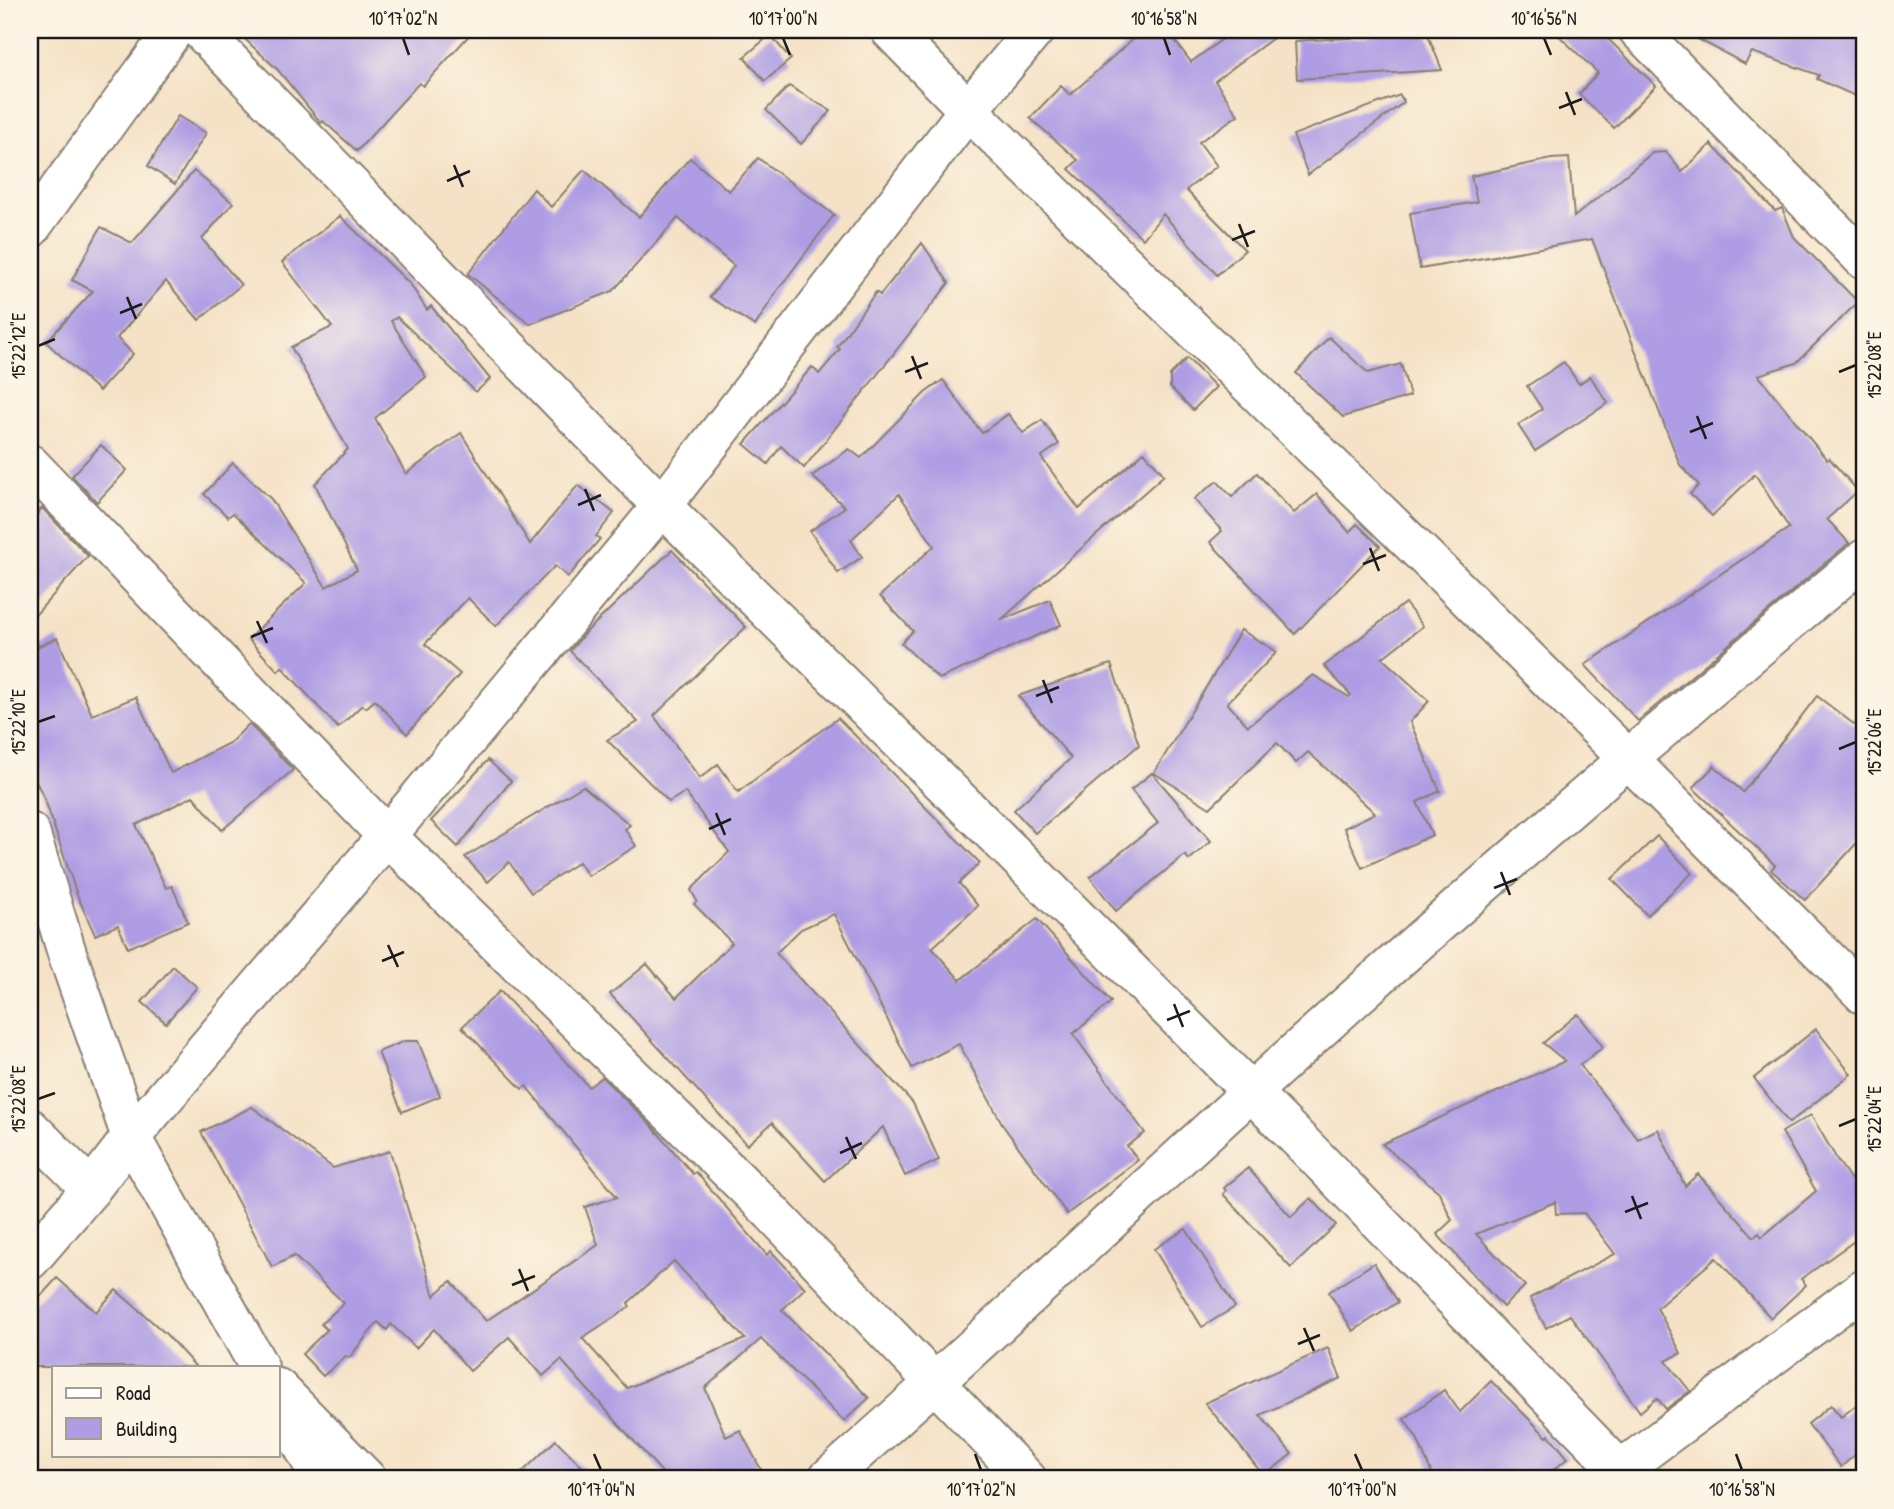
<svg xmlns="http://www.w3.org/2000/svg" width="1894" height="1509" viewBox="0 0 1894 1509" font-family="'Patrick Hand',sans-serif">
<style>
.building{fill:#ae9ce4;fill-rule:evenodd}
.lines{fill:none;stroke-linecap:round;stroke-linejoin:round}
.street-casing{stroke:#887f71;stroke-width:42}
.secondary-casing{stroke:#887f71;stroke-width:42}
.street{stroke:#fff;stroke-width:38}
.secondary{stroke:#fff;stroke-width:38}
.ticks{fill:none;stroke:#1c1c1c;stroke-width:2.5}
.neatline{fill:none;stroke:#1c1c1c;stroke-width:2.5}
.ticks-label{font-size:18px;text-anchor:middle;fill:#1c1c1c}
</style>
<rect width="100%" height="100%" fill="#fcf5e5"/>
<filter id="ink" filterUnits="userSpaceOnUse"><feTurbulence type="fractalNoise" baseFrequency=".0143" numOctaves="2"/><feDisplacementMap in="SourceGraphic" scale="14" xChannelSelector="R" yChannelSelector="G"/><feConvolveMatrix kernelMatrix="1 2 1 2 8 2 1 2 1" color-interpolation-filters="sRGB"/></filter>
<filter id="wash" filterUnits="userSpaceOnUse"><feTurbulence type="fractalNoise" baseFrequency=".00686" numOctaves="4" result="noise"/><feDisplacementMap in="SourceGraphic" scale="28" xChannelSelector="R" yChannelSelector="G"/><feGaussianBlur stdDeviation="1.57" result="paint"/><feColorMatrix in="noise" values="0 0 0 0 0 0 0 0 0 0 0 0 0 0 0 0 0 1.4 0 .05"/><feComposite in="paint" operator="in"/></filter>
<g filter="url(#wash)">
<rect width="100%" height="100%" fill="#f5e2c6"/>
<g id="blocks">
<g class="building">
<polygon points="235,30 474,30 423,86 419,83 357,151 323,121 321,123 278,70"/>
<polygon points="1143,30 1167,30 1191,62 1235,30 1284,30 1215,81 1238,115 1199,142 1217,166 1186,190 1245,250 1217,275 1163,214 1143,239 1069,169 1078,160 1030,118 1061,86 1070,95"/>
<polygon points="1384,30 1426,30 1442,70 1297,79 1295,41 1366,37"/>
<polygon points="1553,30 1599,30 1656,86 1614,128 1579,94 1598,73"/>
<polygon points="1681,30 1864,30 1864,100 1817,79 1819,75 1752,52 1745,64"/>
<polygon points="770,35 791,59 765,81 744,57"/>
<polygon points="789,86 831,111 801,144 766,110"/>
<polygon points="1400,95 1404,102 1308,175 1293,135"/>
<polygon points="178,116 206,133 175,184 148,166"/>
<polygon points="1711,144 1775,211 1782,208 1794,237 1858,302 1796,363 1758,375 1827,460 1829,458 1858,491 1827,519 1849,543 1638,721 1585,665 1789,528 1755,474 1712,516 1690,494 1699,485 1680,465 1592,239 1420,269 1410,213 1477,202 1471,176 1551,159 1569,158 1574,217 1652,153 1666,152 1682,172"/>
<polygon points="690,158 729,191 758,158 834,215 777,291 755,326 710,297 734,266 678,218 613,291 530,324 468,274 534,189 551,207 584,170 639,217"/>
<polygon points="194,171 233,203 202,239 241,285 199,320 166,281 117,338 133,354 99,391 46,342 93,291 72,280 101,227 132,243"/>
<polygon points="340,216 410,284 427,310 431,306 490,379 476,392 397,317 391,321 426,377 375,418 406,474 461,433 530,544 578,485 614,513 596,536 600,539 568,577 555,566 496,626 468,598 425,644 460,674 407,734 375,700 366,708 362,705 338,728 282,667 278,671 248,639 306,583 233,513 228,517 204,494 233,463 271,499 326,587 357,570 315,484 348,449 291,347 332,327 282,262"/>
<polygon points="922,243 949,283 804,468 781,446 768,464 744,444 812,367 819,374 840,349 837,347 876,292 880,295"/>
<polygon points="1329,337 1368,373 1401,364 1410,396 1343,417 1296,373"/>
<polygon points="1187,358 1216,387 1193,410 1170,387 1170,375"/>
<polygon points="1564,362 1579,384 1590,376 1608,403 1535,451 1518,425 1542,409 1527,386"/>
<polygon points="943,380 982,433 1008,414 1023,433 1042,420 1059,444 1041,457 1079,509 1144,452 1164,475 1001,620 1050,600 1061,625 939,679 901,643 913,631 880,596 934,546 899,494 851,540 862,557 838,573 810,531 845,507 812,476 849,449 861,458 925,393"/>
<polygon points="101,445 127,470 97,502 72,476"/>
<polygon points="1257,473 1294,513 1317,494 1349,532 1357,524 1380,546 1295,634 1210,542 1222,531 1194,499 1217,481 1232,497"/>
<polygon points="42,508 88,556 30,621 30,522"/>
<polygon points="672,550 746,627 654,716 700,778 718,764 738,792 838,718 980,863 959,883 978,906 932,948 960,980 1037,919 1111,1002 1073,1034 1145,1133 1127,1146 1138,1160 1067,1214 1004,1127 959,1044 912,1068 834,914 801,929 776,953 913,1103 939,1160 905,1176 883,1127 825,1181 772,1123 747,1145 610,994 647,964 676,998 732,943 694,904 697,901 691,890 729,852 685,792 669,802 607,740 638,722 570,651 584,634"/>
<polygon points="1405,603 1423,626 1382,658 1429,701 1410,722 1440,791 1417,802 1432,835 1362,868 1344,828 1375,813 1308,752 1296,763 1277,743 1210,808 1154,773 1241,630 1277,652 1227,703 1248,726 1313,675 1349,697 1351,695 1324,666"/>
<polygon points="57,638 92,715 136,697 171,773 231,742 249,724 293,770 222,830 193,796 136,825 166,888 172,886 188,922 128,948 118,925 95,935 77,895 45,800 30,769 30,650"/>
<polygon points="1111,664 1139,745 1035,833 1014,810 1071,758 1018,696"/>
<polygon points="1817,696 1864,732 1864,835 1805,900 1771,870 1775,865 1693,788 1714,766 1743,792"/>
<polygon points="488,760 511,781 458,847 431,821"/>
<polygon points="1152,773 1211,841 1189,860 1185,855 1116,911 1090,877 1158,823 1131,790"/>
<polygon points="583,786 630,825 625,829 636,846 588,876 579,862 531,893 509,862 488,882 465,857"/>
<polygon points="1657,836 1692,873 1647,915 1612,879"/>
<polygon points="173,966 197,987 166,1023 142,1002"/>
<path d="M500 991 589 1087 602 1077 651 1125 693 1174 696 1172 767 1255 771 1251 805 1288 782 1310 869 1398 844 1421 761 1339 705 1388 726 1437 740 1430 766 1479H668L561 1360 543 1376 509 1337 470 1371 434 1329 416 1348 391 1324 387 1330 378 1322 349 1358 346 1356 323 1376 302 1354 327 1330 321 1324 344 1303 294 1256 272 1267 201 1132 252 1107 333 1168 390 1151 434 1296 451 1281 486 1321 598 1245 585 1207 617 1197 526 1086 522 1089 462 1027ZM674 1261 745 1339 627 1388 582 1338 630 1307 628 1303Z"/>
<polygon points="1578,1014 1603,1047 1580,1065 1638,1139 1658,1129 1685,1186 1698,1174 1754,1237 1759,1233 1762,1237 1816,1191 1782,1132 1811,1115 1838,1161 1864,1198 1864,1234 1801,1279 1806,1285 1771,1318 1716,1258 1657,1308 1681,1353 1666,1361 1690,1391 1666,1409 1657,1398 1640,1412 1570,1315 1546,1328 1530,1298 1615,1254 1584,1213 1556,1214 1555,1202 1476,1234 1525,1286 1503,1307 1437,1234 1452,1220 1439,1192 1382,1144 1565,1061 1543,1043"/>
<polygon points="1816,1029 1851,1074 1789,1123 1754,1078"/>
<polygon points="405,1041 418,1041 440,1096 402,1112 378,1052"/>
<polygon points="1248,1168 1291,1217 1311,1198 1336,1225 1291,1268 1223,1194 1226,1191 1224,1188"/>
<polygon points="1186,1229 1235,1307 1202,1327 1154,1249"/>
<polygon points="1374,1263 1398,1302 1353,1331 1329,1292"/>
<polygon points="57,1278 96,1312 116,1290 166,1334 196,1367 30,1367 30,1308"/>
<polygon points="1328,1348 1341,1378 1260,1415 1292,1454 1264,1476 1205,1403"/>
<polygon points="1491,1381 1547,1437 1549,1435 1568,1458 1542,1479 1434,1479 1417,1438 1404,1419 1444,1390 1460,1412"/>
<polygon points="1864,1399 1864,1447 1841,1467 1808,1424 1831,1405 1841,1417"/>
<polygon points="556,1440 594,1479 515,1479"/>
</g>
</g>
</g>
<g filter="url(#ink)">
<use href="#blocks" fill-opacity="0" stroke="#887f71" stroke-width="2"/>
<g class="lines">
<defs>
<g id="street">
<polyline points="200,30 662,506 1017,857 1307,1148 1629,1479"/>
<polyline points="890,30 968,110 1454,585 1864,995"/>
<polyline points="1638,30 1864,260"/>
<polyline points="30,229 174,30"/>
<polyline points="30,464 387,836 772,1213 1027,1479"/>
<polyline points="30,832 67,953 131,1137 259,1367"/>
<polyline points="30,1128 91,1189"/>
<polyline points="278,1388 367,1479"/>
<polyline points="285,1414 321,1479"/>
<path d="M827 1479C970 1353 1108 1222 1249 1094 1450 910 1656 733 1864 559"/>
<polyline points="1608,1479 1864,1288"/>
</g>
<polyline id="secondary" points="30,1260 91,1189 131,1137 387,836 662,506 968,110 1035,30"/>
</defs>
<use href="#street" class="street-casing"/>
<use href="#secondary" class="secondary-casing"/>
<use href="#street" class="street"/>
<use href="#secondary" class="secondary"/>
</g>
</g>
<path class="ticks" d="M403 38 409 55M783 38 790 55M1164 38 1170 55M1544 38 1551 55M1566 92 1575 115M1559 108 1582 99M454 165 463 187M447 181 470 171M1239 224 1248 247M1232 240 1255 231M127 297 136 319M120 313 142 304M38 346 55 339M912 356 921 379M905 372 928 363M1839 372 1856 365M1697 416 1706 439M1690 432 1713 423M585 489 594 511M578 505 601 495M1370 548 1379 571M1363 564 1386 555M257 621 267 643M251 637 273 628M1043 680 1052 703M1036 696 1059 687M38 722 55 716M1839 749 1856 742M716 813 725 835M709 829 731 819M1501 872 1510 895M1494 888 1517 879M388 945 398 967M382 961 404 952M1174 1004 1183 1027M1167 1020 1190 1011M38 1099 55 1093M1839 1126 1856 1119M846 1137 856 1159M840 1153 862 1143M1632 1196 1641 1219M1625 1212 1648 1203M519 1269 528 1291M512 1285 535 1276M1304 1328 1314 1351M1298 1344 1320 1335M594 1454 601 1470M975 1454 981 1470M1355 1454 1362 1470M1736 1454 1742 1470"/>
<rect width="1894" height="1509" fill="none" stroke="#fcf5e5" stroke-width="77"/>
<rect x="52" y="1366" width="228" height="91" fill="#fcf5e5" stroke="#a29e95" stroke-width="2"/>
<rect x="66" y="1388" width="35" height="10" fill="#ffffff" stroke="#a29e95" stroke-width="2"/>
<text x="116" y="1400" font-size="21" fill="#1c1c1c">Road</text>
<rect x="66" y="1418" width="35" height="21" fill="#ae9ce4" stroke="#a29e95" stroke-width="2"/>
<text x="116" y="1436" font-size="21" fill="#1c1c1c">Building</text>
<rect x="38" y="38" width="1818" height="1432" class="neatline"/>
<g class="ticks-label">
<text x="403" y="25">10°17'02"N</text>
<text x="783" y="25">10°17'00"N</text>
<text x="1164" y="25">10°16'58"N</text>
<text x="1544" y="25">10°16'56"N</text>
<text transform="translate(19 346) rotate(-90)" y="6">15°22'12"E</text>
<text transform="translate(1875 365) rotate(-90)" y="6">15°22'08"E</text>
<text transform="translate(19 722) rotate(-90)" y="6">15°22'10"E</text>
<text transform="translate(1875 742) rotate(-90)" y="6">15°22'06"E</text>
<text transform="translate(19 1099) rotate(-90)" y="6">15°22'08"E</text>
<text transform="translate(1875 1119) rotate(-90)" y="6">15°22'04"E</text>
<text x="601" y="1496">10°17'04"N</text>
<text x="981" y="1496">10°17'02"N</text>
<text x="1362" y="1496">10°17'00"N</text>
<text x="1742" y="1496">10°16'58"N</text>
</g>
</svg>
